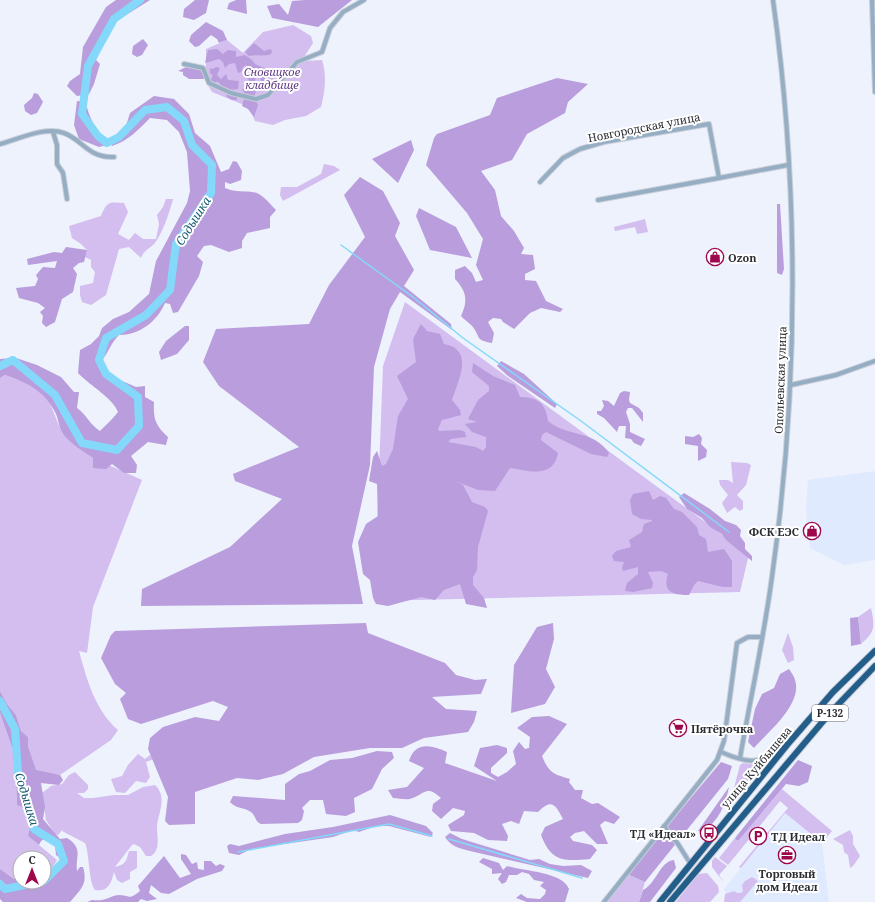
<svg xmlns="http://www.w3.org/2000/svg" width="875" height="902" viewBox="0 0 875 902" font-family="'Noto Serif',serif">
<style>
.built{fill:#e0eafe}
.green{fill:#d3beef}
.forest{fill:#b99ddc}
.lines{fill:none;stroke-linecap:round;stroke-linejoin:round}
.stream{stroke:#84d9fa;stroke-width:1.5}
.river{stroke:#84d9fa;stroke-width:8}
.minor-casing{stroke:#caced8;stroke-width:6}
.highway-casing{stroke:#caced8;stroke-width:8}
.minor{stroke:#95aec4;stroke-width:4}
.highway{stroke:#235e8a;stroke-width:6}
.labels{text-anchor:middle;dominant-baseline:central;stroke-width:4;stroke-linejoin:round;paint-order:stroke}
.shield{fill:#fff;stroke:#6a6b6f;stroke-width:1}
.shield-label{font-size:10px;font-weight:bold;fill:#2a2c31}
.park-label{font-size:11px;font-style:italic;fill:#5e3984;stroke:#fff}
.street-label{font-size:11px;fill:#2a2c31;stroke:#fff}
.poi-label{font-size:11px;font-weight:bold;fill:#2a2c31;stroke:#fff;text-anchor:start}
.water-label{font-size:12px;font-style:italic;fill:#195d74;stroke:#fff}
</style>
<rect width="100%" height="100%" fill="#edf2fd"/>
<g class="built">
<polygon points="875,471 875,560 844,565 810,548 806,510 808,480"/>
<polygon points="785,813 822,843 829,902 730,902 724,889"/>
</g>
<g class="green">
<path d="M293 25 311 36 313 43 304 57 305 61 322 60C327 76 325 91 321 107L306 116 285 120 273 125 255 121 249 107 212 92 206 82V49L227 40 243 53 263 32Z"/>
<polygon points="324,164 334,166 340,170 283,201 280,195 281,187 297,187 321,174"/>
<path d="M166 199H173C170 211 162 235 154 244 149 249 144 250 141 258L129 247 119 249 106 295 91 305 82 302 80 295V286L93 283 95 272 91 267V260L85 257 87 250 81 244 72 238 69 226 101 216C107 201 109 202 124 203L128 212 118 234 129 240 135 233 143 239H156L159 224 157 215 163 207Z"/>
<polygon points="645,219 648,232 637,234 635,227 615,231 614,227"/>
<polygon points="405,302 749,554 740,592 374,601 383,366"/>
<path d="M5 375 22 381 38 390 49 401 62 433 93 458 142 480 93 607 87 653 79 651C87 680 95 710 118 730L111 740 60 775 36 771 28 746V737L21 731 16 715 7 704 0 691V378Z"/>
<polygon points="731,462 747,463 751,465 746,485 737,495 743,501 743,509 740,511 735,507 727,513 722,503 728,495 720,485 719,480 728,480 733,483"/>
<path d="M871 608C875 627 875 632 861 644L858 617Z"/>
<polygon points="788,633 793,647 794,660 788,663 782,650"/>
<path d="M0 713 15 756 17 805 22 807C24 813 26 822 30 827L28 836 57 860 49 873 44 876V858H20V882L0 869Z"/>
<polygon points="138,754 145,759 150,755 154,759 146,762 150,777 146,783 136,781 125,793 116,792 111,779 122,776 128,765"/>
<polygon points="769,760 729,807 740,765 743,763 757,765"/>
<path d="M75 772 88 785V789L84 793H77L84 798H93L114 795H128L143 787 155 785C168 797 158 813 157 827 157 837 161 850 151 856H146L140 847 134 844 132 845 115 867C126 864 126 862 129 851H137V868L130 872V879L122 883 117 880 114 872C111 884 108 892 95 890 88 881 90 855 85 843L62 831 63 829 58 835 55 834 46 820 42 793 51 786 62 784 69 775Z"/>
<polygon points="782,789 832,831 822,843 785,813 741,868 739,867 788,808 780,801 728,865 719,858 735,838 736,840 739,840"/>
<polygon points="850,830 853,836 853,844 860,856 853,866 850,868 848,855 844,852 843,845 833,839"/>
<polygon points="715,857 727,866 719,875 724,883 712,867 712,861"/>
<polygon points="707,873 718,886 719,892 710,902 676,902 698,874"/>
<polygon points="627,874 645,882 639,902 605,902"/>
<polygon points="752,877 758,881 740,902 724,902 725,894 734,891 737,893 741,893 743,891 742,885 745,881"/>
</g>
<g class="forest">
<polygon points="116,0 150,0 115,22 96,60 100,64 94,84 89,94 77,96 67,86 70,81 80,74 83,47 106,7"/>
<polygon points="195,0 209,0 206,13 194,20 183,17 184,9"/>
<polygon points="236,0 246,0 247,14 227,9 229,3"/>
<polygon points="305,0 352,0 318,27 272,18 267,6 279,4 288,15 292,1"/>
<polygon points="206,22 223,31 227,40 219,43 217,39 211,35 199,46 195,47 189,41 191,35"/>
<polygon points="143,39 148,45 142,55 137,57 132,54 133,46"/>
<path d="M254 43 264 51 270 49 272 51 271 54C263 57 257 54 249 56L245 52Z"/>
<polygon points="217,49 223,54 228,50 236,51 236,57 245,55 252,60 255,64 269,70 265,75 272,78 262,82 257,72 255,81 251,83 247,78 250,70 246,65 243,67 241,72 238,73 235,63 229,64 225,68 223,62 219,59 205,63 208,50"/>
<polygon points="188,66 202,68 205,73 204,79 189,79 183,75 183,72 178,71"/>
<polygon points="216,67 220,68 217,75 221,79 226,74 228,80 239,81 238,89 230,90 231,93 237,96 237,100 232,100 227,97 226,91 221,87 219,82 216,82 213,86 210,81 213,75 210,73 210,68 213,69"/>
<path d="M557 78 588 84 568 102 565 113 527 134 512 160 481 171 495 190 501 216 514 231 524 248 521 254 533 255 535 269 525 274V280L536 281 546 301 563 309 560 312 541 308 530 313 514 329 503 322 501 319 493 318 488 322 494 333 492 343C475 340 481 338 473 327 470 323 464 320 461 316 468 301 467 292 455 279V270L465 266 472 273 476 282 483 280 476 265 483 239 467 213 426 165 434 138 437 134 490 115 497 98Z"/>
<polygon points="248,83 250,90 256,91 254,97 258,105 254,117 248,109 242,106 245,95 242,89 248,86"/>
<polygon points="34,93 38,94 43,102 37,113 31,115 25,111 24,105 32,98"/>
<path d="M154 96 174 99 189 114 195 133 210 146 221 172 229 169 233 161 237 162 242 171 241 180 230 184 225 182V188C236 193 246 190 257 193 264 196 271 205 276 210L270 217V228L247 233 242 241V248L229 252 211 245 204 246 197 256 203 262 199 276 178 312 173 313 170 304 165 303C157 322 139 335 119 335 111 343 109 351 103 359L99 360 106 374 136 387 145 386V397L154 402C153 420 156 426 168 437L166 445 148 442 131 456 137 465 136 473H124L112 464 106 469 93 468V458C83 451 71 444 63 434 59 429 59 420 56 414 45 391 28 383 5 375L0 378V359L16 358 37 365 61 377 74 392H79L77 408C87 415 90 425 100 431 107 424 111 421 118 412 113 398 89 385 78 373L80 350 91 344 99 336 102 328 113 319 129 312 149 294 156 261 187 203 190 191 187 152 179 132 167 120 150 118C138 130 128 141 112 146L111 143 122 139 130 113Z"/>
<path d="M77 101 86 102C88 118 98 131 107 145L99 147 79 139 74 125Z"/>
<polygon points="411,140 414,150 398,183 372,159"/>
<polygon points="360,177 383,191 400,223 395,236 414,270 404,286 451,324 452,330 400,292 390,309 374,367 370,465 352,546 363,604 141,606 142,589 230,547 282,499 235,481 233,474 299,447 219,386 203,362 216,329 309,324 329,285 365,237 344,195"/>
<polygon points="777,204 780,204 784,269 782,275 777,273"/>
<polygon points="419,208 456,227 472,258 430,250 416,216"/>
<polygon points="66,247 87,250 84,262 79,263 73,268 77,274 73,292 62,299 55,322 46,327 42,323 43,316 40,312 45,308 38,303 19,298 16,288 35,286 38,279 36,275 43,267 55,268 57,261 28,265 27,259 54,252 62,253"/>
<path d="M421 324 427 331 440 334 444 344C448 345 453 346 456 349 470 360 456 386 452 400L460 410 461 415 442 420 438 429 439 431 460 430 465 432 466 437 451 439 448 442 476 447 483 451 486 447V437L472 432 465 424 477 422 468 419 478 400 489 391V386L472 372 473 363 493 376 515 385 520 397C537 397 546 403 548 421 567 437 594 430 609 453L607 457 591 454 546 432 542 435 541 440 558 453C553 479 529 471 510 468L495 491 478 490 455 481 463 485 472 502 485 507 488 511 478 547 477 570 473 577V585L484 598 487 608 466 604 460 584 444 590 435 600 421 597 388 606 376 604 373 598 370 580 363 574 358 542 366 524 378 516 377 484 369 481 373 457 377 451 382 466 386 464 393 449 398 416 408 399 397 376 416 362 413 339Z"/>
<polygon points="185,326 189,326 189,340 177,354 161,360 159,352 166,341"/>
<polygon points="501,361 524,374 557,404 555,408 508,376 497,366"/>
<polygon points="624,391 630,392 629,400 630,403 639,408 643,413 643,422 632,408 628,408 626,412 630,424 630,432 645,439 641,446 634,443 631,439 625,438 626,426 619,426 617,432 604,418 597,414 597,411 601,411 604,406 602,400 608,401 614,406 620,393"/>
<polygon points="699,434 702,438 701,444 707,450 706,457 698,461 698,446 685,444 685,436 693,437"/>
<path d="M649 491 653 500 660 496 666 498 674 509 682 512 697 527 699 535 706 539 708 552 724 549 732 561V587H723L698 581 694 585 689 595C673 595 662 592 668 574L661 571 648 572 653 583 652 588 633 592 625 591 627 583 638 574V567L623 571 622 568 624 562 614 561 612 556 616 551 631 547 629 540 642 532 644 524 652 521V520L641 519 632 514 630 500 633 494Z"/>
<polygon points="684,493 710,509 725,521 736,525 741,530 740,536 745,543 745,549 752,556 752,561 726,540 722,534 710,527 702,518 687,509 679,497"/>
<polygon points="858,617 861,644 851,646 850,618"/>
<polygon points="366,623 368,633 445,663 456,675 475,680 487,679 481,694 432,697 446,709 477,711 474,722 468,732 424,738 402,748 370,748 314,757 283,774 258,780 237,778 195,792 195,824 169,825 165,821 168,797 148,749 150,738 163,727 195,717 219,721 228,707 213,701 141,724 128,719 120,699 126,693 115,684 101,658 111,635 115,631"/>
<polygon points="553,623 554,639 546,669 555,687 545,704 511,713 514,665 537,627"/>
<path d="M789 669C791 672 794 676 795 680 803 704 768 732 754 748L748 742 755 709 762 694 774 688 780 674Z"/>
<path d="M0 691 7 704 16 715 21 731 28 737V746L36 770 60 775 63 780 59 785 41 783 45 807 43 819 60 839 67 838C84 849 75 856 77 871L80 867H83C88 884 81 889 70 902H3L0 899V869L19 882H44V876L51 869H56L64 861 56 855 55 845 46 838 41 841 39 845 28 836 30 827C26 822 25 813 22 807L17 805 15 756 0 713Z"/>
<path d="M549 716 567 724 542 756C549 773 553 774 570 779L569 782 575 790H583L581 798 592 804 598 803 620 817 614 824 605 821 600 825 608 844H597L584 831 575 833 570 837 573 841 592 845 597 850 590 859C564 861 552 863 541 835L545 827 563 819C555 803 551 799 538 812L524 811 519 824 511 821 502 824 508 836 507 841 488 840 474 833 451 831 448 825 464 815 465 811 453 808 441 819 432 811 433 804 441 798C425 784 425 795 410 799 405 800 398 798 393 798L388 790 407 787 424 768 409 761C415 741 432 745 447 752L445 763 497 781 474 766 480 748 497 745 507 748V753L491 768V773L498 777 507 772 516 764 513 751 519 742 525 749 529 748 530 737 517 728 532 717Z"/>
<path d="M377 751 392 752 394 758 382 769 372 789 354 798 355 812 346 816 326 814 323 800H310L302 808 304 811 302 820 298 823 261 824C255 822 256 816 251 812 244 807 236 809 230 802L233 796 285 800V784L299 774 310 771 330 760 352 758Z"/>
<polygon points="798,760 812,766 808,782 799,786 786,784 739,840 736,840 735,838"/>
<polygon points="721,762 732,766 728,779 645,882 627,874"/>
<path d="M729 787C725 806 719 820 703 832L698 831Z"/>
<polygon points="390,815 426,826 433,833 431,837 389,826 376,826 359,832 353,830 333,837 251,849 239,855 229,853 227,846 230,844 239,846 285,834 333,827"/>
<path d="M450 833 462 839 530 860 539 859 550 864 563 866 581 865 592 871 588 878 470 851C460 848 451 847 445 837Z"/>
<path d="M181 854 186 855 192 864 197 862 198 869 204 870V861H211L216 866 220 864 225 866 222 871 197 879 169 894 161 893 151 885 149 893 157 899 147 901 141 899 138 902H87L92 900C107 902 110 895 120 895 131 896 129 900 140 891L138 886 164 856 180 878 191 874 181 859Z"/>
<path d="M483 858 499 863 503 870 507 866C523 871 563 872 569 889L565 902H527L516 898 521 894 527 898 540 899 545 894 546 890 540 886 544 882 534 880 529 874 522 872 517 875H509L506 882 502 884 498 879 502 873 492 874V869L479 862Z"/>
<path d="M674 860 676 868 650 902H639L643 890C656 884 660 861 674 860Z"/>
</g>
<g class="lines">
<g class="stream">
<polyline points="341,245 413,297 463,338 581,421 729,532"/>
<polyline points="449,839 582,878"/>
<polyline points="238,852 389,824 432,836"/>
</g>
<g class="river">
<polyline points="0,366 13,360 55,395 82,443 117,450 139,426 138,397 106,374 99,360 106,338 146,315 170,290 176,244 211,193 212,165 192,145 184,121 167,107 145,110 119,137 107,143 98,136 82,114 88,66 114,19 140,0"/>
<polyline points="0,701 15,729 18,773 34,829 58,844 64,861 44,881"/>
<polyline points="0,884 5,889 39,882"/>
</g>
<defs>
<g id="minor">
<polyline points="872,0 875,92"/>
<polyline points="184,64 203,68 209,83 231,93 256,99 268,95 297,62 322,52 330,28 343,12 364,0"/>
<polyline points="53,132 57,145 57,164 63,173 67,199"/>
<path d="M0 144C19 139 45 126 64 133 83 140 88 158 114 157"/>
<polyline points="540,182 563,158 580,149 604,142 709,124 719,178 788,165"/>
<polyline points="598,200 719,178"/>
<polyline points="791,385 836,375 875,361"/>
<path d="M721 752C744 762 759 766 780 750"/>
<path d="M740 758C751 695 765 633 773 569 799 383 799 186 773 0"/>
<polyline points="664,826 678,844 690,863"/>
<polyline points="604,902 717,760 724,741 737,643 748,637 761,637"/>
</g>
<g id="highway">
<polyline points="660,902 787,745 833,692 875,651"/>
<polyline points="670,902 830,713 875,666"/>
</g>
</defs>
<use href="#minor" class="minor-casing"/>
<use href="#highway" class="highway-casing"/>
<use href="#minor" class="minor"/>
<use href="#highway" class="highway"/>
</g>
<defs>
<symbol id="shop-ring" viewBox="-11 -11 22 22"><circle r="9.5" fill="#fff" stroke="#9f074c" stroke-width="1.5"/><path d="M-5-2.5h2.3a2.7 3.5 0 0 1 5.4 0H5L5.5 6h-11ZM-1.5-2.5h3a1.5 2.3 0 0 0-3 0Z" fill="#9f074c"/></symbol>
<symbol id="supermarket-ring" viewBox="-11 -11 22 22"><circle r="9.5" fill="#fff" stroke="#9f074c" stroke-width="1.5"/><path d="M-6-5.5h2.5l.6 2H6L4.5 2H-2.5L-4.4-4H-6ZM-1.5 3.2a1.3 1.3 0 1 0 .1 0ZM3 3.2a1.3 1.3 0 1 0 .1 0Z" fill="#9f074c"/></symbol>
<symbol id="bus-ring" viewBox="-11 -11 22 22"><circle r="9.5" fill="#fff" stroke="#9f074c" stroke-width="1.5"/><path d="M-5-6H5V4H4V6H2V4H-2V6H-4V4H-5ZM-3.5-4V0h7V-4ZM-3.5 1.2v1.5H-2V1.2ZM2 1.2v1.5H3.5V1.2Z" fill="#9f074c"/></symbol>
<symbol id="parking-ring" viewBox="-11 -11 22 22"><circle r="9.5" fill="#fff" stroke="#9f074c" stroke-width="1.5"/><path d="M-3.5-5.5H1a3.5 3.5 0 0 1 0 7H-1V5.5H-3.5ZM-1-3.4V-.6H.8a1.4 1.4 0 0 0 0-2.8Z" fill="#9f074c"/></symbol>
<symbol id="office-ring" viewBox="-11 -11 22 22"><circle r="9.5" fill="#fff" stroke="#9f074c" stroke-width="1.5"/><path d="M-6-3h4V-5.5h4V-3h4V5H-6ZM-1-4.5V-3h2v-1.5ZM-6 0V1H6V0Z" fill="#9f074c"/></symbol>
</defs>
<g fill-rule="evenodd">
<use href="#shop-ring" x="705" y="247" width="20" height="20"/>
<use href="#shop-ring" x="802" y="521" width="20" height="20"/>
<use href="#supermarket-ring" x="668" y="718" width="20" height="20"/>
<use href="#bus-ring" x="699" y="823" width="20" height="20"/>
<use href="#parking-ring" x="748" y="826" width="20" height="20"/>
<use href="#office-ring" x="777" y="845" width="20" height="20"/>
</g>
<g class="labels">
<rect class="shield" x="812" y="705" width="36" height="16" rx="3"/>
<g class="shield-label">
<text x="830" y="713">Р-132</text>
</g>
<g class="park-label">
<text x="272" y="71">Сновицкое<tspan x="272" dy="13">кладбище</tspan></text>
</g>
<g class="street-label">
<text transform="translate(644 127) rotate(-11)">Новгородская улица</text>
<text transform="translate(780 380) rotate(-88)">Опольевская улица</text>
<text transform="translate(756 767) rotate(-50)">улица Куйбышева</text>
</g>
<g class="poi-label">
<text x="728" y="257">Ozon</text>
<text x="799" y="531" text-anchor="end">ФСК ЕЭС</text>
<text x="691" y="728">Пятёрочка</text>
<text x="696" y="833" text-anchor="end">ТД «Идеал»</text>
<text x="771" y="836">ТД Идеал</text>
<text x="787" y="873" text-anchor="middle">Торговый<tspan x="787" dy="13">дом Идеал</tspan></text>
</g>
<g class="water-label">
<text transform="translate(193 221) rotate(-58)">Содышка</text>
<text transform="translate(27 799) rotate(73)">Содышка</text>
</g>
</g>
<g transform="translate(32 870)"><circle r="19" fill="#ffffff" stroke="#aaabad"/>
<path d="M0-3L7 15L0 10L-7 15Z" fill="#9f074c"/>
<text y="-6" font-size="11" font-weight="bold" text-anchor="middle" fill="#2a2c31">С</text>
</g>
</svg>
